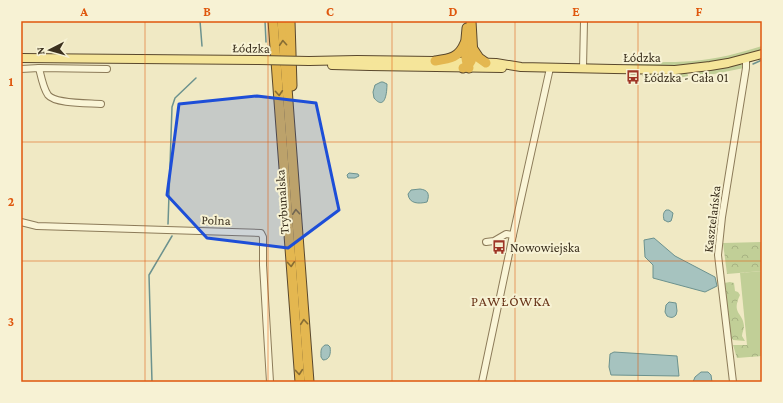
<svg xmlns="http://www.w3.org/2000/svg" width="783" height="403" viewBox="0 0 783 403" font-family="'Crimson Pro',serif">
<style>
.grass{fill:#c1cf97}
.forest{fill:url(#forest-crowns)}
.water{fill:#a6c3bf;stroke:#6c928e}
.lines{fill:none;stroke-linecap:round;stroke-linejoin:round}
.stream{stroke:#6c928e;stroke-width:1.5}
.minor-casing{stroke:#8c7b59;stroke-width:8}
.major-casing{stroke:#5a482d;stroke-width:10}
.highway-casing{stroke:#5a482d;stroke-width:11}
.minor{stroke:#faf5d7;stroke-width:6}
.major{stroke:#f5e59a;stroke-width:8}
.highway{stroke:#e4b750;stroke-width:9}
.major-bridge-casing{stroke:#5a482d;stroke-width:10;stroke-linecap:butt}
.major-bridge{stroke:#f5e59a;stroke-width:8}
.oneway{stroke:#876d34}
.marked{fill:#1d4ed8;fill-opacity:0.2;stroke:#1d4ed8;stroke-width:3;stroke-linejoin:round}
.grid{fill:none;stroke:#df570d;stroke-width:1;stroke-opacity:0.55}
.labels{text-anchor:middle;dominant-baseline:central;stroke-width:4;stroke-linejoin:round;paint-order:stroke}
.street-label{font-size:13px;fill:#3b301e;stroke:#f7f2d4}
.poi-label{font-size:13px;fill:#3b301e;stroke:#f7f2d4;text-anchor:start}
.neighbourhood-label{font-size:14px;letter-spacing:1px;fill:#6a361b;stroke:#f7f2d4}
.neatline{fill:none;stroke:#df570d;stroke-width:1.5}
.grid-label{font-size:13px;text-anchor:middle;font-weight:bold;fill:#df570d}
</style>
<defs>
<pattern id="forest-crowns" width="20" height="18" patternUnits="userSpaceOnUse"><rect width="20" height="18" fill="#c1cf97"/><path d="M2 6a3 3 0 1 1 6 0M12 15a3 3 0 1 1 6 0" fill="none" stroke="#a7b282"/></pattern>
</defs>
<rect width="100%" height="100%" fill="#f0e9c4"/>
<g class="grass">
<path d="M762 46V50C751 53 740 57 729 59 696 66 657 69 623 65 646 61 670 63 693 61 717 59 740 53 762 46Z"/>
<polygon points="740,64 742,65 744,68 709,75 694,77 694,75 696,72"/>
<polygon points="686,72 688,75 688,77 659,78 642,76 643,74 646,74"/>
<polygon points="762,271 762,345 747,345 740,273"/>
</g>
<g class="forest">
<polygon points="762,242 762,271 727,274 723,243"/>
<path d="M730 282 734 283 735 291 738 292 740 295C731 314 743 312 744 326 744 329 742 333 742 336L745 341 733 340 731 337 724 283Z"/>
<polygon points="733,345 762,345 762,356 737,358"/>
</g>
<g class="water">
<path d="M381 82H383L387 84C387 93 385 111 374 98L373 92 375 85Z"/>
<polygon points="349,173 358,174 359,176 355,178 348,178 347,175"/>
<path d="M420 189C428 190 430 194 427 202 419 204 409 204 408 194L411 190Z"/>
<path d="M666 210H669L673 213 672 218 671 221 668 222 664 220C663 215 663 213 666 210Z"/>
<polygon points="654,238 675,256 715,277 717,286 705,292 653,278 653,265 645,257 644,240"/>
<path d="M669 302 676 303 677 311 676 315C673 318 671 318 667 316L665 312 666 305Z"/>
<path d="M325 345H328L330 347C331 353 330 360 323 360L321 357C321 352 320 348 325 345Z"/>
<polygon points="614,352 677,356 679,376 611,375 609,367 610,354"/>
<polygon points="701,372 708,372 711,375 712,382 693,382 695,377"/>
</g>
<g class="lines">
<g class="stream">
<polyline points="200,21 202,46"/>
<polyline points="265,21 266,42"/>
<polyline points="753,64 762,60"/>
<polyline points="168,224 172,107 175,98 196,78"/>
<polyline points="152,382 149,275 172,236"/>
</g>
<defs>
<g id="minor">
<path d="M39 68C41 76 43 88 48 95 55 104 89 103 101 104"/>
<polyline points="583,68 584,21"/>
<polyline points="21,69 39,68 107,69"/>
<polyline points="21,222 37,226 261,233 263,237 263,265 270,382"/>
<polyline points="486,242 494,241 506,234 513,235"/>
<polyline points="482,382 513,235 550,68"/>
<polyline points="733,382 718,255 722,217 746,68 746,58"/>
</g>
<g id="major">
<polyline points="21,58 259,60"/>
<polyline points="309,61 357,60 435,61 496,63 521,67 614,69 675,70 710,66 728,63 762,54"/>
<polyline points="332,65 370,66 502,68"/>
</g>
<g id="highway">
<polyline points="273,21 300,382"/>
<polyline points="282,21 309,382"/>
<polyline points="290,21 292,86"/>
<path d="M467 28C466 41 463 57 469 68"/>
<polyline points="473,49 479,58 486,63"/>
<path d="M435 61C450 59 459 58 465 43"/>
<path d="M463 68C469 66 471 62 473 56L471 21"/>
</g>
</defs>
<use href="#minor" class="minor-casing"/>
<use href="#major" class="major-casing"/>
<use href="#highway" class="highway-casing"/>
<use href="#minor" class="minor"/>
<use href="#major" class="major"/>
<use href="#highway" class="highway"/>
<defs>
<polyline id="major-bridge" points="259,60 309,61"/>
</defs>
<use href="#major-bridge" class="major-bridge-casing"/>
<use href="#major-bridge" class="major-bridge"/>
</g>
<defs><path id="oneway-chevron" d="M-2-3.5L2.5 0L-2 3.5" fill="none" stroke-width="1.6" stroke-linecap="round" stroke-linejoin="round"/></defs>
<g class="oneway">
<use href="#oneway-chevron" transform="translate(283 43) rotate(-94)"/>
<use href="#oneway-chevron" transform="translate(279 93) rotate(86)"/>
<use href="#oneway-chevron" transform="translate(296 212) rotate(-94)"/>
<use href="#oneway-chevron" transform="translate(291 264) rotate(86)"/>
<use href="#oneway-chevron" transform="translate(304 322) rotate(-95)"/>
<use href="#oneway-chevron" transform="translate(299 372) rotate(85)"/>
</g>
<path class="marked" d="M257 96 316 103 339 210 288 248 207 238 167 195 179 104Z"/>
<path class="grid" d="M145 21V382M268 21V382M392 21V382M515 21V382M638 21V382M21 142H762M21 261H762"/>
<defs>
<symbol id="bus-bare" viewBox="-9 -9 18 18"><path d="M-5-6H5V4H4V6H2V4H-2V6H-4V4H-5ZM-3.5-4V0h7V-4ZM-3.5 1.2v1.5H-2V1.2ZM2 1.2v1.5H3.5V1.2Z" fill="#9e3526" stroke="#f7f2d4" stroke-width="2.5" paint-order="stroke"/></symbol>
</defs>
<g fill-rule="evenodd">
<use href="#bus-bare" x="623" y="67" width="20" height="20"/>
<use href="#bus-bare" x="489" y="237" width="20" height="20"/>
</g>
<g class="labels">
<g class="street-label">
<text transform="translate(251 48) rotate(1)">Łódzka</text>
<text x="642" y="57">Łódzka</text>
<text transform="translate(282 202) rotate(-94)">Trybunalska</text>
<text transform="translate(712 219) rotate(-83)">Kasztelańska</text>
<text transform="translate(216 220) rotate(2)">Polna</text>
</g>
<g class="poi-label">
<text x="644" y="77">Łódzka - Cała 01</text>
<text x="510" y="247">Nowowiejska</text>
</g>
<g class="neighbourhood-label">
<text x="511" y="301">PAWŁÓWKA</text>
</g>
</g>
<rect width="783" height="403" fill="none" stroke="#f7f2d4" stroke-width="44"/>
<g transform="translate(50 50) rotate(264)" stroke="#f7f2d4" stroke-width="3" paint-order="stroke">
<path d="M0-3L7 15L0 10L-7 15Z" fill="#3b301e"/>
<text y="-6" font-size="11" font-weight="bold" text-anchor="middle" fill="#3b301e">N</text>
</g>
<rect x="22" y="22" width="739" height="359" class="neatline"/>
<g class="grid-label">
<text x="84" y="16">A</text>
<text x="207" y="16">B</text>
<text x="330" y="16">C</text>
<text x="453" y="16">D</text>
<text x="576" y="16">E</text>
<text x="699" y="16">F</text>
<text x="11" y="86">1</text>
<text x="11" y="206">2</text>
<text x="11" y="326">3</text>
</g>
</svg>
